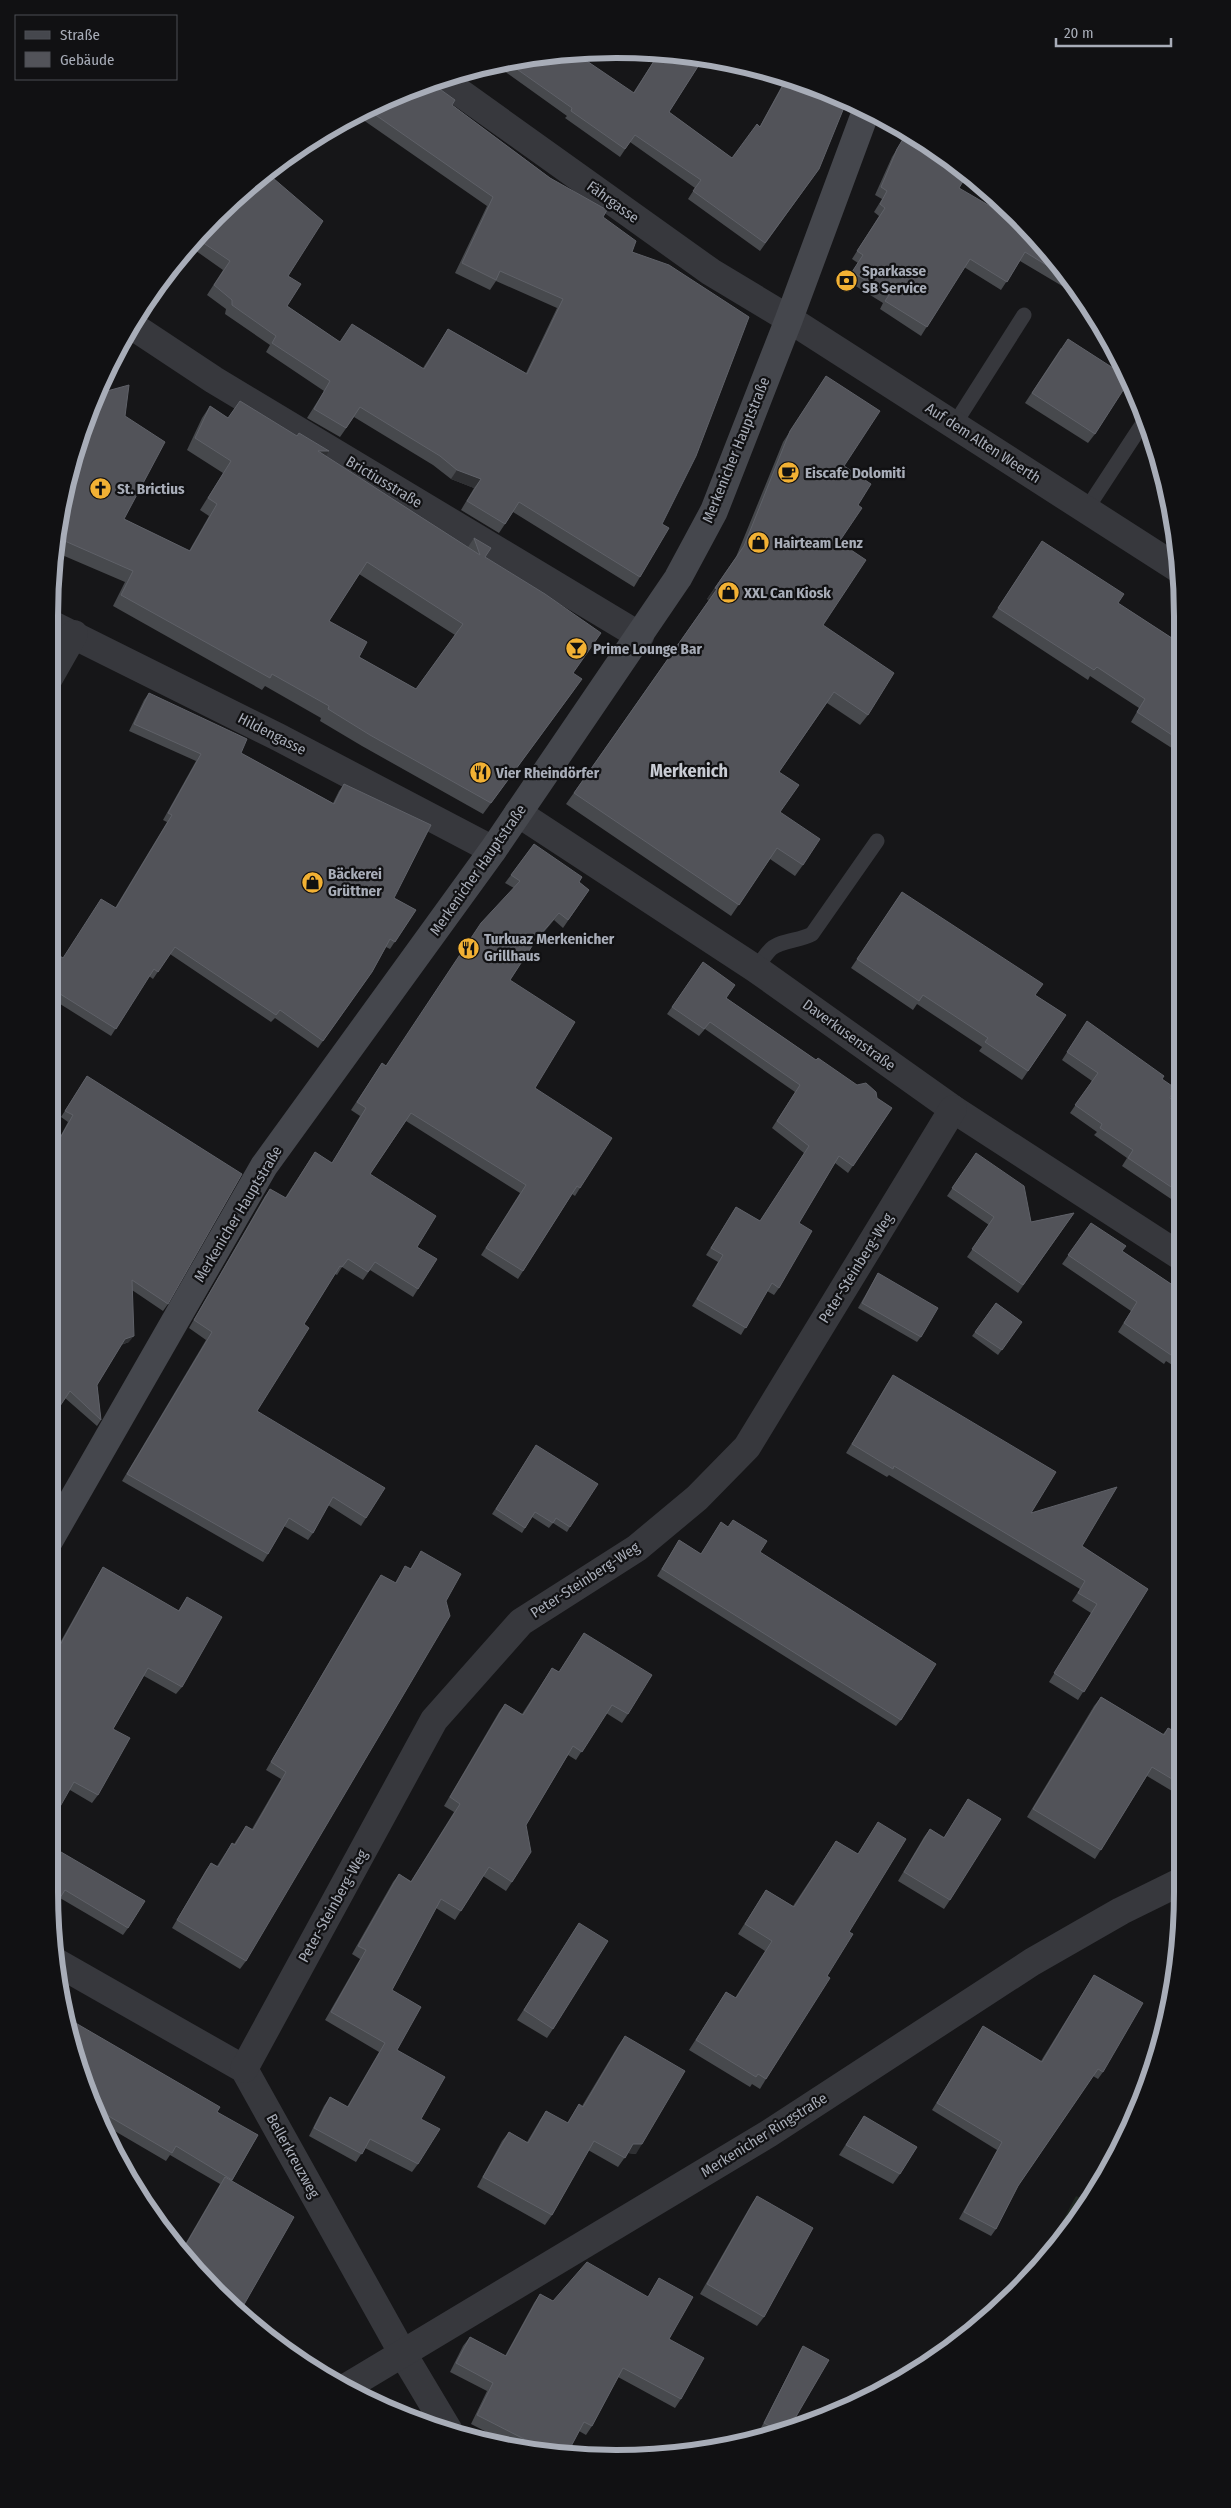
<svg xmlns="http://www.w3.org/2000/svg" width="1231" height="2508" viewBox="0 0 1231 2508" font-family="'Fira Sans Condensed',sans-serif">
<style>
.green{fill:#1e261f}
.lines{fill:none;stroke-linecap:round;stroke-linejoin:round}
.lane{stroke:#37383d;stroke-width:15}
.street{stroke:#37383d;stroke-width:28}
.secondary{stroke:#45474d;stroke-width:28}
.wall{fill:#47494d;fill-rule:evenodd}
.shaded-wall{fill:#2f3033}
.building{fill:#525359;stroke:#5f6168;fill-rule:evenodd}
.labels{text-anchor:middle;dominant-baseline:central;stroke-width:4.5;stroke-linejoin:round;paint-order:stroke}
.street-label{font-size:15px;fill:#a8adb8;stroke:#111113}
.poi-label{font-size:15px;font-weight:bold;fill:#a8adb8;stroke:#111113;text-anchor:start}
.quarter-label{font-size:18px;font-weight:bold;fill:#c9ccd4;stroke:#111113}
.rim{fill:none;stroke:#a8adb8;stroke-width:6}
</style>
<rect width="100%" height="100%" fill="#161618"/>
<polygon class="green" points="1076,2196 1090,2201 1034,2274"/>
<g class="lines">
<g class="lane">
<polyline points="954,425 1024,315"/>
<polyline points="1086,510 1145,420"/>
<path d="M756 969C760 963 765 955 771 949 781 940 800 941 812 934L877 841"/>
</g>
<g class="street">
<polyline points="441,79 711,272 789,319 1177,568"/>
<polyline points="131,325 214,380 640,636"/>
<polyline points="49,623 278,737 493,850"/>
<polyline points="49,678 74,634"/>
<polyline points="518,813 756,969 953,1109 1180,1256"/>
<polyline points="56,1962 244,2069 403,2354 449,2431"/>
<polyline points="244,2069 434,1720 521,1622 637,1548 697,1498 747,1447 953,1109"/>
<polyline points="345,2388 768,2134 1032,1962 1121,1911 1182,1881"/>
</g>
<polyline class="secondary" points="49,1541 264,1166 493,850 678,578 714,511 789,319 866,111"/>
</g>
<g class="wall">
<polygon points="659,53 704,57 669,112 732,158 760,126 786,78 832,92 830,94 819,169 760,251 688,199 695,188 630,142 620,157 565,118 567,116 493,63 505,60 633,93"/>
<polygon points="399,92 452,105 603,217 632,252 662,524 640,577 634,587 513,512 499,533 461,510 474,488 451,479 433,465 354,417 340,437 307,418 324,391 266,352 270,345 225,314 226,309 207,295 223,270 189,246 215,215 288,276 287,306 340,342 423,368 448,329 526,373 557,308 496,281 490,290 455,273 487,206 356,115"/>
<polygon points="906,134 961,166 959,188 1065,271 1080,295 1079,296 1020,261 1001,290 964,267 921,336 880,309 883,303 846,280 858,263 852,259 879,216 874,212 882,199 875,195 892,157"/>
<polygon points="1061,348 1095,434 1088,443 1025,403"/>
<polygon points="826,376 844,466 858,505 839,542 823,625 868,715 860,725 827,703 779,772 780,812 803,865 795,876 770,859 731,916 566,804 709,600 707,599 736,557 783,442"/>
<path d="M240 401 468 547 474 538 485 557 573 673 574 690 483 814 362 746 320 721 321 718 265 686 262 690 113 606 125 582 55 552 60 505 125 416 124 519 189 551 209 516 200 510 223 473 187 450 202 418 210 406 228 418ZM359 574 455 635 416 689 359 657 329 621Z"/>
<polygon points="1157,464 1158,470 1154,468"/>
<polygon points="1036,550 1178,642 1178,752 1131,722 1139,708 1090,676 1088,680 992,617"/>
<polygon points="149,693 241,753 333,803 339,791 344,784 394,898 416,910 390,949 386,947 372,972 318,1048 275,1018 271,1022 170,954 153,979 149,976 111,1036 49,997 49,949 63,958 115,908 167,822 163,820 196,761 129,731 144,700"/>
<polygon points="534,844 579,882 589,890 563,928 554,920 532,946 510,980 535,1088 580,1188 575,1196 572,1194 518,1279 481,1255 520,1193 406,1121 370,1174 417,1247 418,1289 413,1297 370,1270 363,1280 342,1267 337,1275 335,1274 304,1324 257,1411 366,1518 361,1526 328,1505 313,1533 308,1540 284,1526 268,1554 263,1562 122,1481 206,1340 189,1328 265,1196 270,1189 285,1198 315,1152 332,1163 360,1116 351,1110 382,1063 386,1066 514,888 505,883"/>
<polygon points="902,892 1035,995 1066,1015 1022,1080 979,1051 982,1047 917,1004 913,1010 851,968"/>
<polygon points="703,962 726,998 816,1060 892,1108 848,1173 835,1163 799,1223 779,1288 774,1295 767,1291 741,1335 692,1306 718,1262 706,1255 736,1207 760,1221 804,1153 772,1128 795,1092 705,1029 699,1036 667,1014"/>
<polygon points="1082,1029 1162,1079 1170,1098 1179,1104 1180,1205 1122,1166 1127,1158 1094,1135 1097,1132 1070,1113 1092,1081 1062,1060"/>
<polygon points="87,1076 168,1304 163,1311 132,1290 129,1342 121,1345 97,1385 101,1420 97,1426 65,1398 49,1422 49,1157 68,1122 61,1117"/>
<polygon points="976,1153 1031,1222 1074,1213 1018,1293 967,1257 989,1225 947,1196"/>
<polygon points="1091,1223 1122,1251 1180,1290 1180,1370 1166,1361 1164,1364 1118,1332 1131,1311 1062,1264"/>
<polygon points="878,1273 921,1337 917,1342 858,1308"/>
<polygon points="996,1303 1022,1322 998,1355 972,1336"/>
<polygon points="893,1375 1031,1513 1148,1589 1078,1700 1049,1682 1091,1613 1072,1601 1080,1589 889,1475 887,1477 846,1453 887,1384"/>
<polygon points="533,1450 570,1527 567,1532 553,1523 549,1528 532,1517 522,1533 492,1514"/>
<polygon points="721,1522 760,1552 901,1720 896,1726 657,1576 679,1540 701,1554"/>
<polygon points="421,1551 246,1961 240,1969 172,1928 206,1870 211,1863 217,1866 232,1843 234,1844 246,1826 252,1829 281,1779 266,1770 376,1582 381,1575 395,1583 405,1566 410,1569"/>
<polygon points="103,1567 178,1611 187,1597 182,1687 176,1694 144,1676 113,1729 98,1795 92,1803 70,1790 52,1657 98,1575"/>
<polygon points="584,1633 628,1714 622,1723 606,1713 576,1760 568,1755 526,1825 512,1882 506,1891 483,1876 455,1920 436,1908 392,1990 397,2050 421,2119 418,2164 412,2172 365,2148 356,2162 309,2136 324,2106 330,2097 347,2107 379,2052 325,2020 360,1959 352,1954 393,1882 399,1874 411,1881 454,1812 444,1806 499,1712 505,1704 522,1714 552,1668 559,1672"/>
<polygon points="1101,1697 1163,1734 1168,1728 1174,1731 1182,1718 1182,1797 1147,1776 1095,1859 1027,1817 1094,1706"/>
<polygon points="968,1799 950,1900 944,1909 898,1881 924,1837 930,1829 944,1837"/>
<polygon points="878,1822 849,1932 827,1976 766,2079 760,2089 752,2084 750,2087 689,2050 726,1992 735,1998 765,1951 738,1934 766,1890 793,1906 836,1841 858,1854"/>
<polygon points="49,1845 128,1928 123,1935 60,1898"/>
<polygon points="579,1923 553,2029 547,2038 517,2020"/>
<polygon points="1094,1975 1103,2072 1098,2079 1093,2076 1018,2186 996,2229 991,2236 959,2219 997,2150 932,2110 983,2026 1041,2061"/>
<polygon points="625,2036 636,2154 628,2153 618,2167 588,2150 552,2215 545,2225 477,2187 502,2141 509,2132 527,2142 540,2120 546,2111 567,2123 579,2104 582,2106 618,2046"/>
<polygon points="79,2075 217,2112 258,2135 232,2181 238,2315 180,2253 220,2184 170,2155 166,2161 101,2123"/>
<polygon points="864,2116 900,2174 893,2184 839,2155"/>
<polygon points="757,2196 764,2317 757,2326 700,2294 751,2205"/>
<polygon points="659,2278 669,2339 681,2399 675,2408 618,2377 592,2426 586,2435 579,2431 567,2454 517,2450 518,2448 471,2424 487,2391 450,2372 463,2346 470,2337 505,2356 534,2303 540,2294 553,2301 648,2297"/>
<polygon points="803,2346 787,2432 773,2435 761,2428 800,2351"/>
</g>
<g class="shaded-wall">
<polygon points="318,451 329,451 321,463"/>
<polygon points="457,470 481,479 474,488 451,479"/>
<polygon points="715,588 717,589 709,600 707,599"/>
<polygon points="559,913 554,920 531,948 536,940"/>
<polygon points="134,1336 129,1342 120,1345 125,1339"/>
<polygon points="633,2144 642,2144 636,2154 627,2153"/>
</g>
<g class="building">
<polygon points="575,53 634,93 659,53 704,57 669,112 732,158 757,124 760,127 787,78 832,92 830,94 845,105 819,169 765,243 693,191 701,180 635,135 625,149 571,111 572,108 504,60"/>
<polygon points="430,82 455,100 452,105 550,178 607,210 603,217 636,241 632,252 669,265 749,317 696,456 662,524 669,528 640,577 519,502 505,524 467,501 481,479 457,470 440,456 360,407 346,428 314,409 330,381 272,343 276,336 232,305 232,300 214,285 230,261 196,238 215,215 266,172 323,221 288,276 301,284 287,306 340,342 352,324 424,369 448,329 527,374 563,299 500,271 496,280 462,263 493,197 367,109 399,92"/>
<polygon points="906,134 961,166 968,173 959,188 1014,220 1065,271 1071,280 1025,252 1007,282 970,259 927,327 885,301 889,295 852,272 863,255 857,251 885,208 880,204 887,191 881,187 897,149"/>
<polygon points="1068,339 1127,377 1129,381 1095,434 1032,393"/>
<polygon points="826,376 880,411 844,466 871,484 858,505 862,508 839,542 866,560 823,625 894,673 868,715 834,692 779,772 799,785 780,812 820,839 803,865 777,848 739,905 574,793 717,589 715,588 744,546 790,431"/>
<path d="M129 385 125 416 165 442 124 519 190 551 217 504 208 498 231 461 195 438 210 406 228 418 240 401 297 436 299 433 329 451H318L480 555 474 538 491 548 485 557 545 594 601 633 573 673 582 679 491 803 370 735 328 709 329 706 272 674 270 678 121 595 133 571 58 538 56 539 60 505 92 398 95 393 96 394ZM367 562 463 624 416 689 359 657 367 642 329 621Z"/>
<polygon points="1042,541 1124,594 1118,603 1178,642 1178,739 1137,712 1145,699 1097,667 1094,670 998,608"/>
<polygon points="149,693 247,739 241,753 334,804 344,784 431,825 394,898 416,910 395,942 390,939 372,972 323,1041 280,1010 276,1015 175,947 158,972 154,969 116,1029 49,987 49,949 63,958 101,899 116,908 172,815 168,813 201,754 134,724"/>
<polygon points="534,844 582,877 579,882 589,890 568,920 559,913 536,940 510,980 575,1022 535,1088 612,1138 580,1188 577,1186 523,1271 486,1248 526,1185 411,1113 370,1174 436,1216 417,1247 437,1259 418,1289 375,1262 368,1272 348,1259 342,1267 340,1266 304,1324 309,1328 257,1411 385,1488 366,1518 333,1497 313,1533 289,1518 268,1554 127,1474 212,1332 194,1320 270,1189 286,1198 315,1152 332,1163 366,1108 357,1102 382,1063 386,1066 481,923 520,881 511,875"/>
<polygon points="902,892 1043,984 1035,995 1066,1015 1028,1071 985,1042 988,1038 923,995 919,1001 857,959"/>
<polygon points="703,962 735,985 726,998 816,1060 818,1058 857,1085 866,1083 876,1092 877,1098 892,1108 853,1166 839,1156 799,1223 812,1231 779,1288 772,1283 746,1328 697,1299 723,1255 711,1248 736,1207 760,1221 809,1146 777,1121 800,1085 710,1022 704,1029 672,1007"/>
<polygon points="1087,1021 1164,1076 1162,1079 1175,1088 1170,1098 1179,1104 1180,1193 1128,1158 1133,1150 1100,1128 1102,1124 1075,1105 1098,1073 1067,1052"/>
<polygon points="87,1076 242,1174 168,1304 132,1280 134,1336 125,1339 97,1385 101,1420 70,1391 52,1418 49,1415 49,1158 73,1115 65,1111"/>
<polygon points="976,1153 1024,1186 1031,1222 1074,1213 1023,1285 972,1249 994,1217 952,1188"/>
<polygon points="1091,1223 1126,1246 1122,1251 1180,1290 1180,1357 1173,1352 1171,1355 1124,1323 1137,1302 1068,1255"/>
<polygon points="878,1273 938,1308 921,1337 862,1303"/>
<polygon points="996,1303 1022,1322 1002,1350 975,1332"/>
<polygon points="893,1375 1056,1472 1031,1513 1117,1487 1082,1546 1148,1589 1084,1692 1054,1673 1097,1604 1078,1593 1085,1581 894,1466 893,1469 852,1444"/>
<polygon points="536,1445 598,1484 570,1527 556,1518 553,1523 535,1512 525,1528 496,1509"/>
<polygon points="49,1462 54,1465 49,1473"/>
<polygon points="733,1520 767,1541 760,1552 936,1664 901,1720 662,1569 679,1540 701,1554 721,1522 728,1527"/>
<polygon points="421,1551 461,1574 446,1601 450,1616 246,1961 177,1920 211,1863 218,1867 232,1843 235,1845 246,1826 253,1830 286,1772 271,1762 381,1575 396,1583 405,1566 411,1569"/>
<polygon points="103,1567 179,1611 187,1597 222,1617 182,1687 148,1668 113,1729 130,1738 98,1795 74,1782 49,1826 49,1655 53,1658"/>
<polygon points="584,1633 652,1675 628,1714 612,1705 582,1752 573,1746 526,1825 531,1852 512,1882 489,1867 461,1911 441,1899 392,1990 421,2007 397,2050 445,2077 421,2119 440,2129 418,2164 370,2139 362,2154 314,2128 330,2097 348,2107 385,2043 331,2012 366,1950 358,1946 399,1874 411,1882 460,1804 450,1797 505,1704 523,1715 552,1668 559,1672"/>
<polygon points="1101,1697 1164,1735 1168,1728 1174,1731 1182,1719 1182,1785 1152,1767 1101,1850 1033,1809"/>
<polygon points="968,1799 1001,1819 950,1900 904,1872 930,1829 944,1838"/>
<polygon points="878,1822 906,1839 849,1932 853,1934 827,1976 830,1978 766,2079 758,2074 756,2077 696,2040 726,1992 736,1998 772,1941 745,1924 766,1890 794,1907 836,1841 858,1854"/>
<polygon points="49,1845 145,1901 128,1928 65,1890 51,1912 49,1892"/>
<polygon points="579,1923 608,1941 553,2029 524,2010"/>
<polygon points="1094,1975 1143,2003 1103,2072 1098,2069 1018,2186 996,2229 964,2212 1002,2142 937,2103 983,2026 1042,2062"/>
<polygon points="67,2018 220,2107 217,2112 258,2135 232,2180 176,2146 172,2153 93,2107 79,2075 65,2022"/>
<polygon points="625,2036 685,2071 642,2144 633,2144 625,2158 594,2141 552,2215 483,2177 509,2132 528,2143 546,2111 568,2123 579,2104 583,2107"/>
<polygon points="864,2116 917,2147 900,2174 846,2145"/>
<polygon points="225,2177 294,2217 238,2315 181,2253"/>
<polygon points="757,2196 813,2228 764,2317 707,2284"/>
<polygon points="587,2262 648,2297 659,2278 693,2297 669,2339 704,2358 681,2399 623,2368 592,2426 584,2422 567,2454 518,2450 524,2439 477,2415 493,2383 456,2363 470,2337 506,2356 540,2294 553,2301"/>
<polygon points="256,2329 304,2355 300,2363"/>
<polygon points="803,2346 829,2360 787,2432 782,2433 764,2423"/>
</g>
<defs>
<symbol id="bank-disc" viewBox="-11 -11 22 22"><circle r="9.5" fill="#f2b134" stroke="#111113"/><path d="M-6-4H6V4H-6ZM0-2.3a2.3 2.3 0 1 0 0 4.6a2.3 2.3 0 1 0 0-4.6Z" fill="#111"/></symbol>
<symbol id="cafe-disc" viewBox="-11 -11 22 22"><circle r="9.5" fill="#f2b134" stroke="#111113"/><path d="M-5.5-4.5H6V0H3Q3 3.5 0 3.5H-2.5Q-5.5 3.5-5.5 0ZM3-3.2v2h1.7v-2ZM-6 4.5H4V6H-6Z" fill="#111"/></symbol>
<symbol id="church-disc" viewBox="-11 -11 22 22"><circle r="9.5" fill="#f2b134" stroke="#111113"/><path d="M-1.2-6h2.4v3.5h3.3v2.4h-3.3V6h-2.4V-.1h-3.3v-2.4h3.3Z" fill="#111"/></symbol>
<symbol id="shop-disc" viewBox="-11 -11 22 22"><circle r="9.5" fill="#f2b134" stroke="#111113"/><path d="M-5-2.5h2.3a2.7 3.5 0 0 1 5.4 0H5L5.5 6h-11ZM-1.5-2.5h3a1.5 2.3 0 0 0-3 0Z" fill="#111"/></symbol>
<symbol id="bar-disc" viewBox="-11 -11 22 22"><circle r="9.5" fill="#f2b134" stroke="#111113"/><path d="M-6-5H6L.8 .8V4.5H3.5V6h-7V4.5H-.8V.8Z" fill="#111"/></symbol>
<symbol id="restaurant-disc" viewBox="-11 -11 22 22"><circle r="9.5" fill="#f2b134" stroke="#111113"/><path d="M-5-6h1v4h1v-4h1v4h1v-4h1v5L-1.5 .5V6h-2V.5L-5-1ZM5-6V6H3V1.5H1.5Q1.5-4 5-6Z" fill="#111"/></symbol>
</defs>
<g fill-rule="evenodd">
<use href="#bank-disc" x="834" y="268" width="25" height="25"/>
<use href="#cafe-disc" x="776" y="460" width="25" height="25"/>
<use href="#church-disc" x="88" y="476" width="25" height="25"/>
<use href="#shop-disc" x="746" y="530" width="25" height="25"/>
<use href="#shop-disc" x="716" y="580" width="25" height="25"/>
<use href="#bar-disc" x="564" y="636" width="25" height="25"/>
<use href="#restaurant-disc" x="468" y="760" width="25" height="25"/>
<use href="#shop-disc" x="300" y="870" width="25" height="25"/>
<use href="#restaurant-disc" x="456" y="936" width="25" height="25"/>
</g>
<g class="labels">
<g class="street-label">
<text transform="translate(613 202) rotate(36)">Fährgasse</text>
<text transform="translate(983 443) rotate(33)">Auf dem Alten Weerth</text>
<text transform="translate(736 450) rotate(-68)">Merkenicher Hauptstraße</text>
<text transform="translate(384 482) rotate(31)">Brictiusstraße</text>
<text transform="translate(272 734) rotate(27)">Hildengasse</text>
<text transform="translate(478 870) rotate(-55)">Merkenicher Hauptstraße</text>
<text transform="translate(849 1035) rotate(36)">Daverkusenstraße</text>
<text transform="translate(238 1214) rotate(-59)">Merkenicher Hauptstraße</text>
<text transform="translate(856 1268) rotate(-58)">Peter-Steinberg-Weg</text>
<text transform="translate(585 1580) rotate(-33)">Peter-Steinberg-Weg</text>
<text transform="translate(333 1906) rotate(-61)">Peter-Steinberg-Weg</text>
<text transform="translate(764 2135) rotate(-32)">Merkenicher Ringstraße</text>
<text transform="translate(293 2156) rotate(61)">Bellerkreuzweg</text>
</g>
<g class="poi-label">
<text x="862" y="271">Sparkasse<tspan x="862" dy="17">SB Service</tspan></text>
<text x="805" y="473">Eiscafe Dolomiti</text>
<text x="117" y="489">St. Brictius</text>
<text x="774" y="543">Hairteam Lenz</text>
<text x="744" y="593">XXL Can Kiosk</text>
<text x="593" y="649">Prime Lounge Bar</text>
<text x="496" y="773">Vier Rheindörfer</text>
<text x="328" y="874">Bäckerei<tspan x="328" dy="17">Grüttner</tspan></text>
<text x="484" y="939">Turkuaz Merkenicher<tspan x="484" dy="17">Grillhaus</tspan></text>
</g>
<g class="quarter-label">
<text x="689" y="771">Merkenich</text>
</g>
</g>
<path d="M0 0H1231V2508H0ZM616 58H616A558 558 0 0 1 1174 616V1892A558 558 0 0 1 616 2450H616A558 558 0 0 1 58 1892V616A558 558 0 0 1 616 58Z" fill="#111113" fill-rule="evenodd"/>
<path class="rim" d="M616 58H616A558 558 0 0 1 1174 616V1892A558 558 0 0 1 616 2450H616A558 558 0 0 1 58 1892V616A558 558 0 0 1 616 58Z"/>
<rect x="15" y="15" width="162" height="65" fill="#111113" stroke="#4d4f55"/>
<rect x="25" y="31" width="25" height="8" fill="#45474d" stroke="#4d4f55"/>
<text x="60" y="40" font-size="15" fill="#a8adb8">Straße</text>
<rect x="25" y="52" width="25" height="15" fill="#525359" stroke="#4d4f55"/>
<text x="60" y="65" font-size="15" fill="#a8adb8">Gebäude</text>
<path d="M1056 38v8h115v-8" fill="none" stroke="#a8adb8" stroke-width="2.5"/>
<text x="1064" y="38" font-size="15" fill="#a8adb8" stroke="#111113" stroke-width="4" paint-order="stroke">20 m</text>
</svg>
